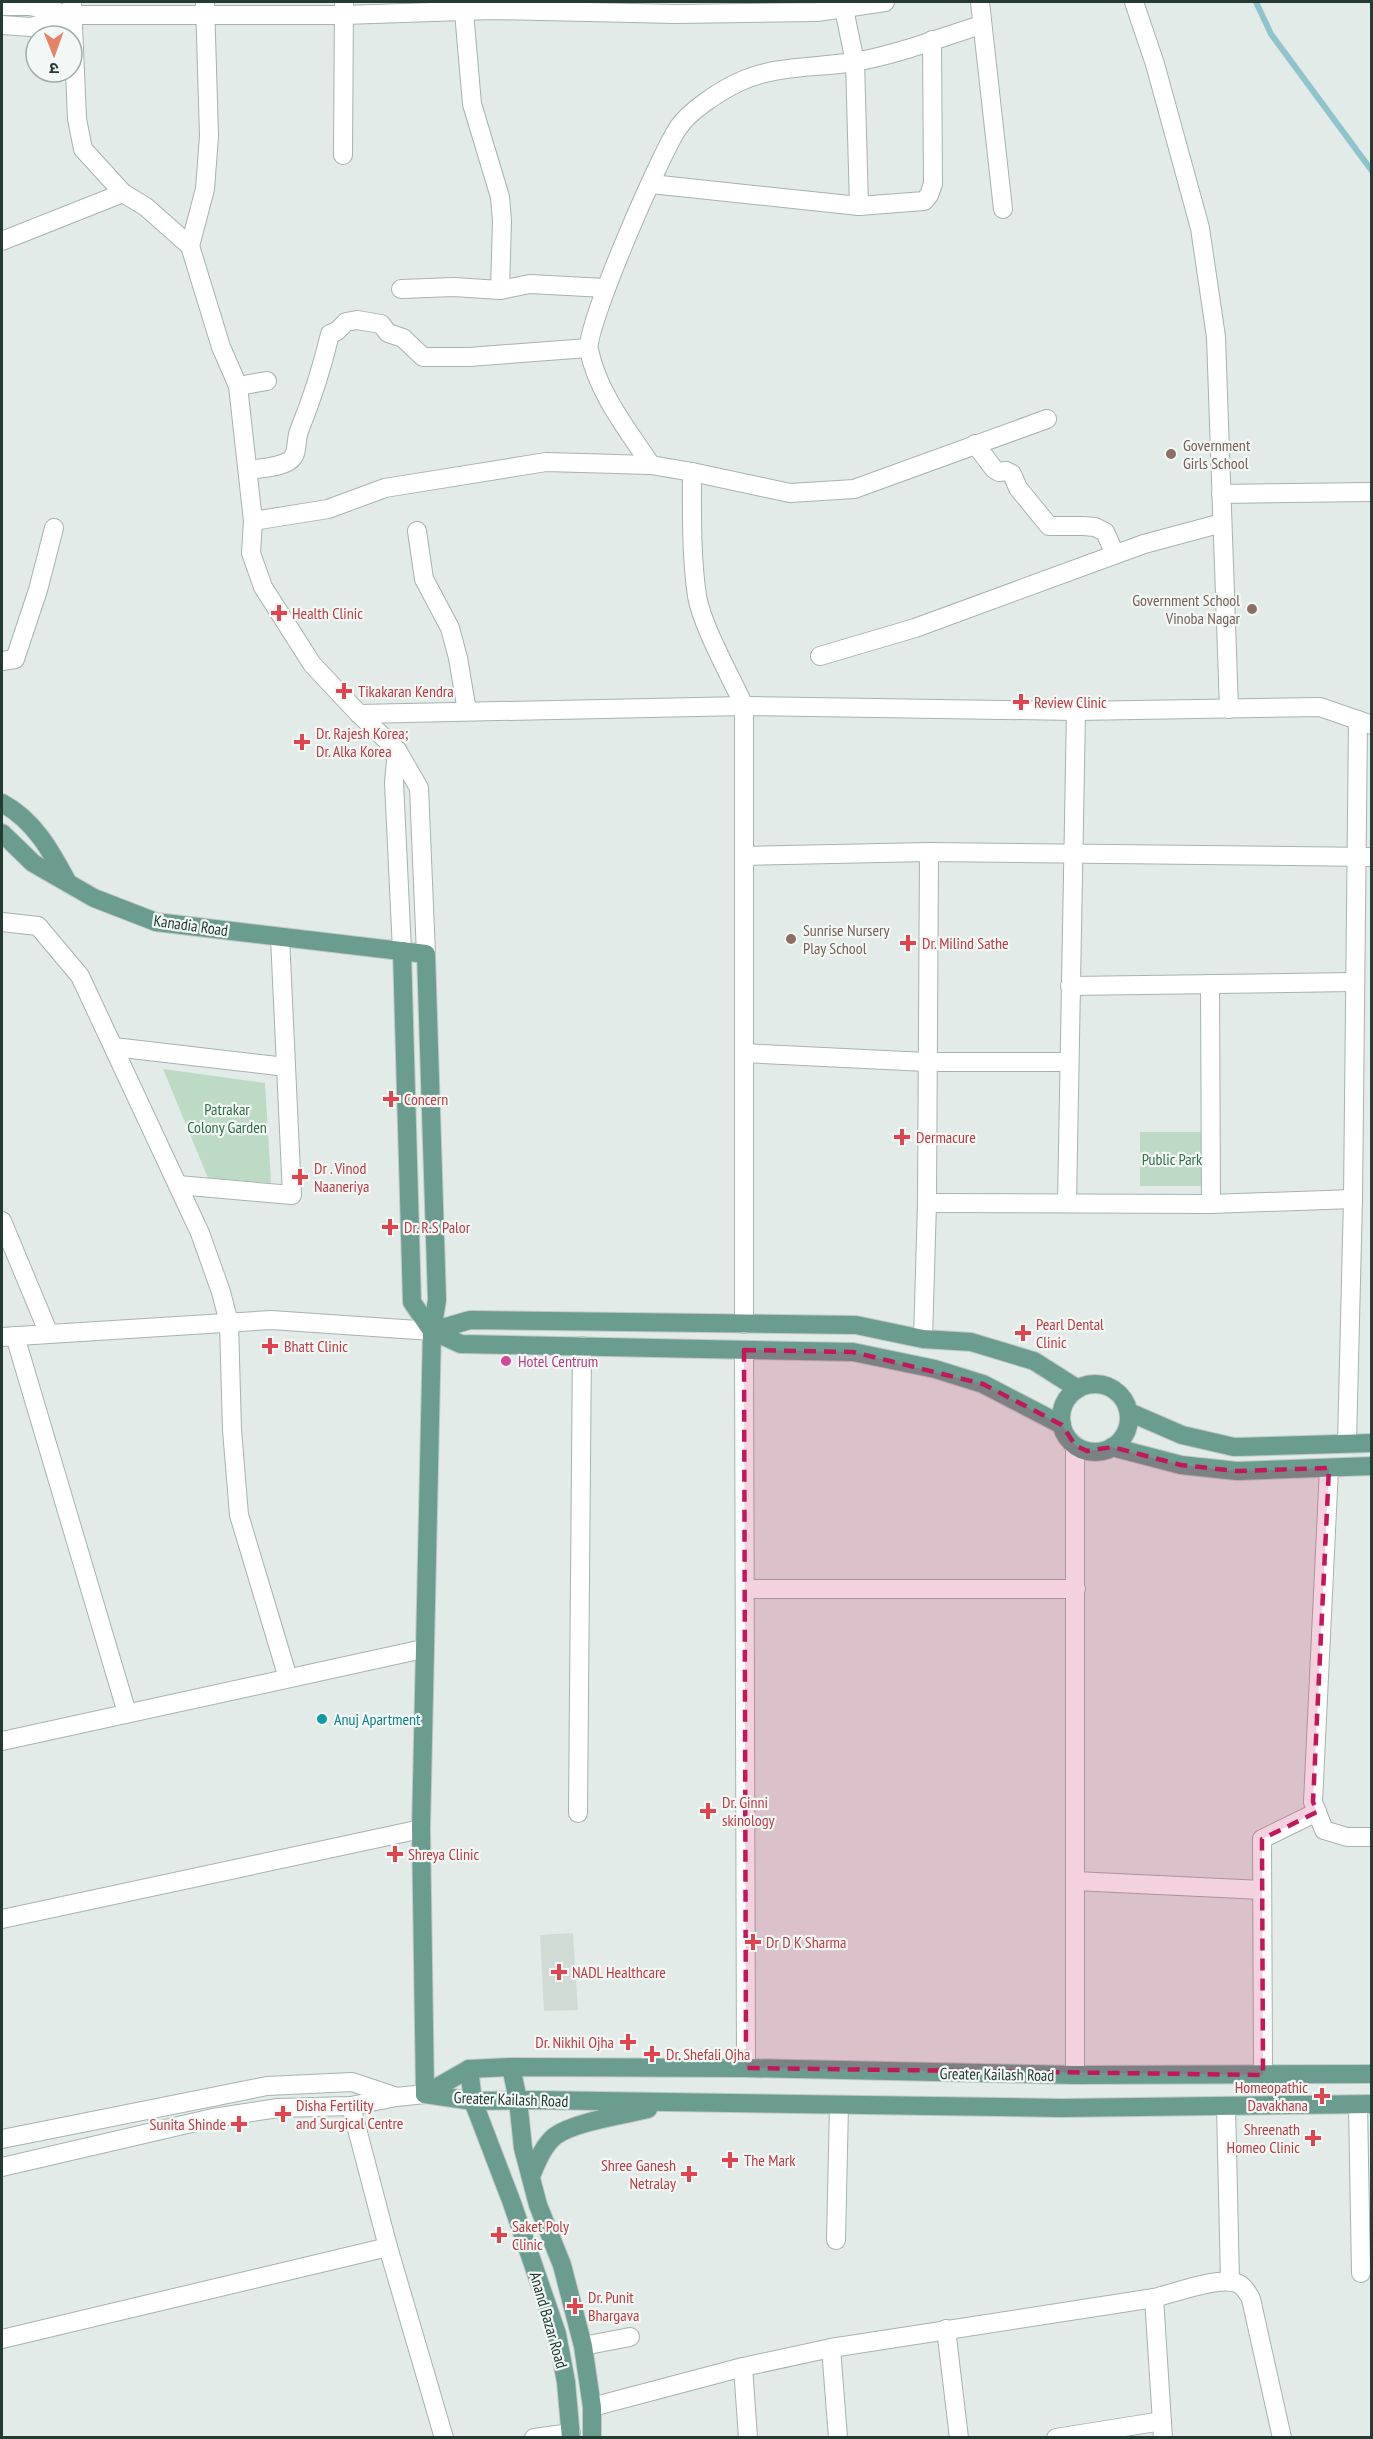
<svg xmlns="http://www.w3.org/2000/svg" width="1373" height="2439" viewBox="0 0 1373 2439" font-family="'PT Sans Narrow','Noto Sans Devanagari',sans-serif">
<style>
.built{fill:#d0dbd6}
.green{fill:#bddac4}
.lines{fill:none;stroke-linecap:round;stroke-linejoin:round}
.stream{stroke:#8fc4cc;stroke-width:6}
.minor-casing{stroke:#a5b3ae;stroke-width:20}
.major-casing{stroke:#c2c8c6;stroke-width:20}
.minor{stroke:#fff;stroke-width:18}
.major{stroke:#6a9d8f;stroke-width:18}
.marked{fill:#c2185b;fill-opacity:0.2;stroke:#c2185b;stroke-width:4.5;stroke-dasharray:12 8;stroke-linejoin:round}
.education-dot{fill:#8d6e63;stroke:#f2f8f5;stroke-width:2}
.health-dot{fill:#e0444e;stroke:#f2f8f5;stroke-width:2}
.hotel-dot{fill:#d1479c;stroke:#f2f8f5;stroke-width:2}
.culture-dot{fill:#0f9aa8;stroke:#f2f8f5;stroke-width:2}
.labels{text-anchor:middle;dominant-baseline:central;stroke-width:4.5;stroke-linejoin:round;paint-order:stroke}
.education-label{font-size:16px;fill:#785e54;stroke:#f2f8f5;text-anchor:start}
.health-label{font-size:16px;fill:#be3a42;stroke:#f2f8f5;text-anchor:start}
.street-label{font-size:16px;fill:#243b34;stroke:#f2f8f5}
.park-label{font-size:16px;fill:#316e47;stroke:#f2f8f5}
.hotel-label{font-size:16px;fill:#b23c85;stroke:#f2f8f5;text-anchor:start}
.culture-label{font-size:16px;fill:#0d838f;stroke:#f2f8f5;text-anchor:start}
</style>
<rect width="100%" height="100%" fill="#e2ebe7"/>
<polygon class="built" points="573,1933 578,2010 544,2011 540,1935"/>
<g class="green">
<polygon points="163,1069 265,1083 271,1183 208,1178"/>
<polygon points="1140,1132 1205,1132 1204,1186 1140,1186"/>
</g>
<g class="lines">
<polyline class="stream" points="1256,2 1271,34 1372,171"/>
<defs>
<g id="minor">
<polyline points="72,2 77,119 83,149 123,193 146,207 190,246 221,347 238,386 253,521 251,553 263,587 312,664 359,714 397,750 419,788 426,954"/>
<polyline points="980,2 1003,209"/>
<polyline points="1134,2 1155,64 1200,228 1216,337 1229,709"/>
<polyline points="2,6 30,6 72,15 344,15 492,10 676,14 817,12 885,2"/>
<polyline points="844,9 855,62 859,206"/>
<polyline points="464,12 472,104 500,197 502,221 500,290"/>
<polyline points="2,25 31,27 70,16"/>
<polyline points="343,155 344,2"/>
<polyline points="651,184 859,206 924,201 929,195 933,184 932,40"/>
<polyline points="2,241 123,193"/>
<polyline points="190,246 205,189 209,136 205,2"/>
<polyline points="401,289 454,287 500,290 530,284 605,288"/>
<polyline points="238,386 267,381"/>
<polyline points="975,444 994,469 999,472 1006,471 1012,474 1018,488 1049,526 1083,526 1095,527 1105,532 1115,554"/>
<path d="M651 465C627 429 598 393 589 350 584 329 661 153 678 128 689 111 720 91 739 82 775 65 816 68 854 62 897 55 939 38 981 25"/>
<path d="M248 470C260 468 277 468 289 461 299 455 295 441 299 431 312 399 322 368 330 334L337 331 346 322 357 320 381 324 388 333 403 338 423 357H469L588 348"/>
<path d="M692 472C692 512 691 555 697 596 702 626 731 677 744 706V1324"/>
<polyline points="1221,494 1372,492"/>
<polyline points="253,521 328,509 385,488 546,462 651,465 692,472 790,493 854,489 1047,419"/>
<polyline points="417,531 424,579 450,628 458,658 467,711"/>
<polyline points="820,656 915,628 1144,544 1222,523"/>
<polyline points="2,661 15,659 38,590 54,528"/>
<polyline points="359,714 744,706 1076,711 1320,707 1372,725"/>
<polyline points="397,750 394,782 402,951"/>
<polyline points="744,856 929,852 1372,857"/>
<polyline points="2,922 38,926 80,976 200,1233 221,1292 229,1323 232,1430 239,1515 288,1678"/>
<polyline points="1210,984 1211,1204"/>
<polyline points="1070,986 1354,982"/>
<polyline points="114,1047 286,1067"/>
<polyline points="744,1053 926,1062 1068,1062"/>
<polyline points="178,1185 292,1195 280,937"/>
<polyline points="927,1203 1211,1204 1353,1199"/>
<polyline points="1067,1203 1076,711"/>
<polyline points="2,1221 49,1334"/>
<polyline points="15,1336 127,1713"/>
<polyline points="2,1337 271,1320 432,1331"/>
<polyline points="923,1339 927,1203 929,852"/>
<polyline points="744,1350 746,2068"/>
<polyline points="1347,1443 1353,1199 1358,720"/>
<polyline points="1075,1445 1075,2075"/>
<polyline points="1329,1468 1313,1802 1324,1830 1347,1837 1372,1837"/>
<polyline points="745,1589 1076,1589"/>
<polyline points="2,1741 423,1649"/>
<polyline points="578,1813 582,1346"/>
<polyline points="1075,1881 1262,1890"/>
<polyline points="2,1919 421,1829"/>
<polyline points="1263,2075 1262,1839 1317,1812"/>
<polyline points="1358,2104 1361,2273"/>
<polyline points="351,2106 388,2247 444,2438"/>
<polyline points="1226,2106 1230,2281"/>
<polyline points="2,2139 267,2086 352,2082 394,2096"/>
<polyline points="2,2167 213,2118 278,2108 351,2106 396,2097 425,2094"/>
<polyline points="836,2240 839,2105"/>
<polyline points="1154,2298 1163,2438"/>
<polyline points="946,2329 959,2438"/>
<polyline points="2,2339 388,2247"/>
<polyline points="583,2346 630,2337"/>
<polyline points="831,2348 838,2438"/>
<polyline points="743,2367 748,2438"/>
<path d="M592 2407 743 2367 831 2348 1154 2298C1175 2293 1221 2275 1239 2284 1245 2287 1248 2294 1251 2299L1282 2438"/>
<polyline points="534,2438 571,2433"/>
<polyline points="1056,2438 1162,2421"/>
</g>
<g id="major">
<path d="M2 803C34 820 51 851 68 883"/>
<polyline points="2,833 33,863 94,898 156,922 426,954 437,1300 432,1331 421,1829 425,2094"/>
<polyline points="402,951 412,1302 432,1331 461,1344 853,1352 935,1369 983,1384 1062,1425"/>
<polyline points="432,1331 470,1320 856,1325 923,1339 971,1342 1034,1361 1078,1389"/>
<circle cx="1095" cy="1418" r="34"/>
<polyline points="1129,1412 1182,1435 1234,1447 1372,1443"/>
<polyline points="1112,1447 1181,1465 1237,1471 1372,1466"/>
<polyline points="511,2067 518,2100 523,2148 538,2205 562,2265 583,2346 592,2407 592,2438"/>
<polyline points="469,2069 473,2101 512,2203 557,2334 566,2382 571,2438"/>
<polyline points="425,2094 469,2069 511,2067 746,2068 1075,2075 1372,2074"/>
<polyline points="425,2094 473,2101 533,2100 1061,2108 1372,2104"/>
<path d="M531 2176C537 2162 543 2146 555 2136 574 2122 623 2115 648 2109"/>
</g>
</defs>
<use href="#minor" class="minor-casing"/>
<use href="#major" class="major-casing"/>
<use href="#minor" class="minor"/>
<use href="#major" class="major"/>
</g>
<path class="marked" d="M744 1350 853 1352 983 1384 1062 1425 1075 1445 1087 1451 1112 1447 1181 1465 1237 1471 1329 1468 1313 1802 1317 1812 1262 1839 1263 2075 746 2068Z"/>
<g class="education-dot">
<circle cx="1171" cy="454" r="6"/>
<circle cx="1252" cy="609" r="6"/>
<circle cx="791" cy="939" r="6"/>
</g>
<g class="health-dot">
<path d="M276 604h6v6h6v6h-6v6h-6v-6h-6v-6h6z"/>
<path d="M341 682h6v6h6v6h-6v6h-6v-6h-6v-6h6z"/>
<path d="M1018 693h6v6h6v6h-6v6h-6v-6h-6v-6h6z"/>
<path d="M299 733h6v6h6v6h-6v6h-6v-6h-6v-6h6z"/>
<path d="M905 934h6v6h6v6h-6v6h-6v-6h-6v-6h6z"/>
<path d="M388 1090h6v6h6v6h-6v6h-6v-6h-6v-6h6z"/>
<path d="M899 1128h6v6h6v6h-6v6h-6v-6h-6v-6h6z"/>
<path d="M297 1168h6v6h6v6h-6v6h-6v-6h-6v-6h6z"/>
<path d="M387 1218h6v6h6v6h-6v6h-6v-6h-6v-6h6z"/>
<path d="M1020 1324h6v6h6v6h-6v6h-6v-6h-6v-6h6z"/>
<path d="M267 1337h6v6h6v6h-6v6h-6v-6h-6v-6h6z"/>
<path d="M705 1802h6v6h6v6h-6v6h-6v-6h-6v-6h6z"/>
<path d="M392 1845h6v6h6v6h-6v6h-6v-6h-6v-6h6z"/>
<path d="M750 1933h6v6h6v6h-6v6h-6v-6h-6v-6h6z"/>
<path d="M556 1963h6v6h6v6h-6v6h-6v-6h-6v-6h6z"/>
<path d="M625 2033h6v6h6v6h-6v6h-6v-6h-6v-6h6z"/>
<path d="M649 2045h6v6h6v6h-6v6h-6v-6h-6v-6h6z"/>
<path d="M1319 2087h6v6h6v6h-6v6h-6v-6h-6v-6h6z"/>
<path d="M280 2105h6v6h6v6h-6v6h-6v-6h-6v-6h6z"/>
<path d="M236 2115h6v6h6v6h-6v6h-6v-6h-6v-6h6z"/>
<path d="M1310 2129h6v6h6v6h-6v6h-6v-6h-6v-6h6z"/>
<path d="M727 2151h6v6h6v6h-6v6h-6v-6h-6v-6h6z"/>
<path d="M686 2165h6v6h6v6h-6v6h-6v-6h-6v-6h6z"/>
<path d="M496 2226h6v6h6v6h-6v6h-6v-6h-6v-6h6z"/>
<path d="M572 2297h6v6h6v6h-6v6h-6v-6h-6v-6h6z"/>
</g>
<circle class="hotel-dot" cx="506" cy="1361" r="6"/>
<circle class="culture-dot" cx="322" cy="1719" r="6"/>
<g class="labels">
<g class="education-label">
<text x="1183" y="445">Government<tspan x="1183" dy="18">Girls School</tspan></text>
<text x="1240" y="600" text-anchor="end">Government School<tspan x="1240" dy="18">Vinoba Nagar</tspan></text>
<text x="803" y="930">Sunrise Nursery<tspan x="803" dy="18">Play School</tspan></text>
</g>
<g class="health-label">
<text x="292" y="613">Health Clinic</text>
<text x="358" y="691">Tikakaran Kendra</text>
<text x="1034" y="702">Review Clinic</text>
<text x="316" y="733">Dr. Rajesh Korea;<tspan x="316" dy="18">Dr. Alka Korea</tspan></text>
<text x="922" y="943">Dr. Milind Sathe</text>
<text x="404" y="1099">Concern</text>
<text x="916" y="1137">Dermacure</text>
<text x="314" y="1168">Dr . Vinod<tspan x="314" dy="18">Naaneriya</tspan></text>
<text x="404" y="1227">Dr. R.S Palor</text>
<text x="1036" y="1324">Pearl Dental<tspan x="1036" dy="18">Clinic</tspan></text>
<text x="284" y="1346">Bhatt Clinic</text>
<text x="722" y="1802">Dr. Ginni<tspan x="722" dy="18">skinology</tspan></text>
<text x="408" y="1854">Shreya Clinic</text>
<text x="766" y="1942">Dr D K Sharma</text>
<text x="572" y="1972">NADL Healthcare</text>
<text x="614" y="2042" text-anchor="end">Dr. Nikhil Ojha</text>
<text x="666" y="2054">Dr. Shefali Ojha</text>
<text x="1308" y="2087" text-anchor="end">Homeopathic<tspan x="1308" dy="18">Davakhana</tspan></text>
<text x="296" y="2105">Disha Fertility<tspan x="296" dy="18">and Surgical Centre</tspan></text>
<text x="226" y="2124" text-anchor="end">Sunita Shinde</text>
<text x="1300" y="2129" text-anchor="end">Shreenath<tspan x="1300" dy="18">Homeo Clinic</tspan></text>
<text x="744" y="2160">The Mark</text>
<text x="676" y="2165" text-anchor="end">Shree Ganesh<tspan x="676" dy="18">Netralay</tspan></text>
<text x="512" y="2226">Saket Poly<tspan x="512" dy="18">Clinic</tspan></text>
<text x="588" y="2297">Dr. Punit<tspan x="588" dy="18">Bhargava</tspan></text>
</g>
<g class="street-label">
<text transform="translate(191 925) rotate(8)">Kanadia Road</text>
<text transform="translate(997 2074) rotate(1)">Greater Kailash Road</text>
<text transform="translate(511 2099) rotate(2)">Greater Kailash Road</text>
<text transform="translate(549 2320) rotate(74)">Anand Bazar Road</text>
</g>
<g class="park-label">
<text x="227" y="1109">Patrakar<tspan x="227" dy="18">Colony Garden</tspan></text>
<text x="1172" y="1159">Public Park</text>
</g>
<g class="hotel-label">
<text x="518" y="1361">Hotel Centrum</text>
</g>
<g class="culture-label">
<text x="334" y="1719">Anuj Apartment</text>
</g>
</g>
<rect width="1373" height="2439" fill="none" stroke="#243b34" stroke-width="6"/>
<g transform="translate(54 54) rotate(179)"><circle r="28" fill="#f2f8f5" stroke="#a0aca8" stroke-width="1.5"/>
<path d="M0-4.5L10 22L0 15L-10 22Z" fill="#e68265"/>
<text y="-9" font-size="16" font-weight="bold" text-anchor="middle" fill="#243b34">उ</text>
</g>
</svg>
